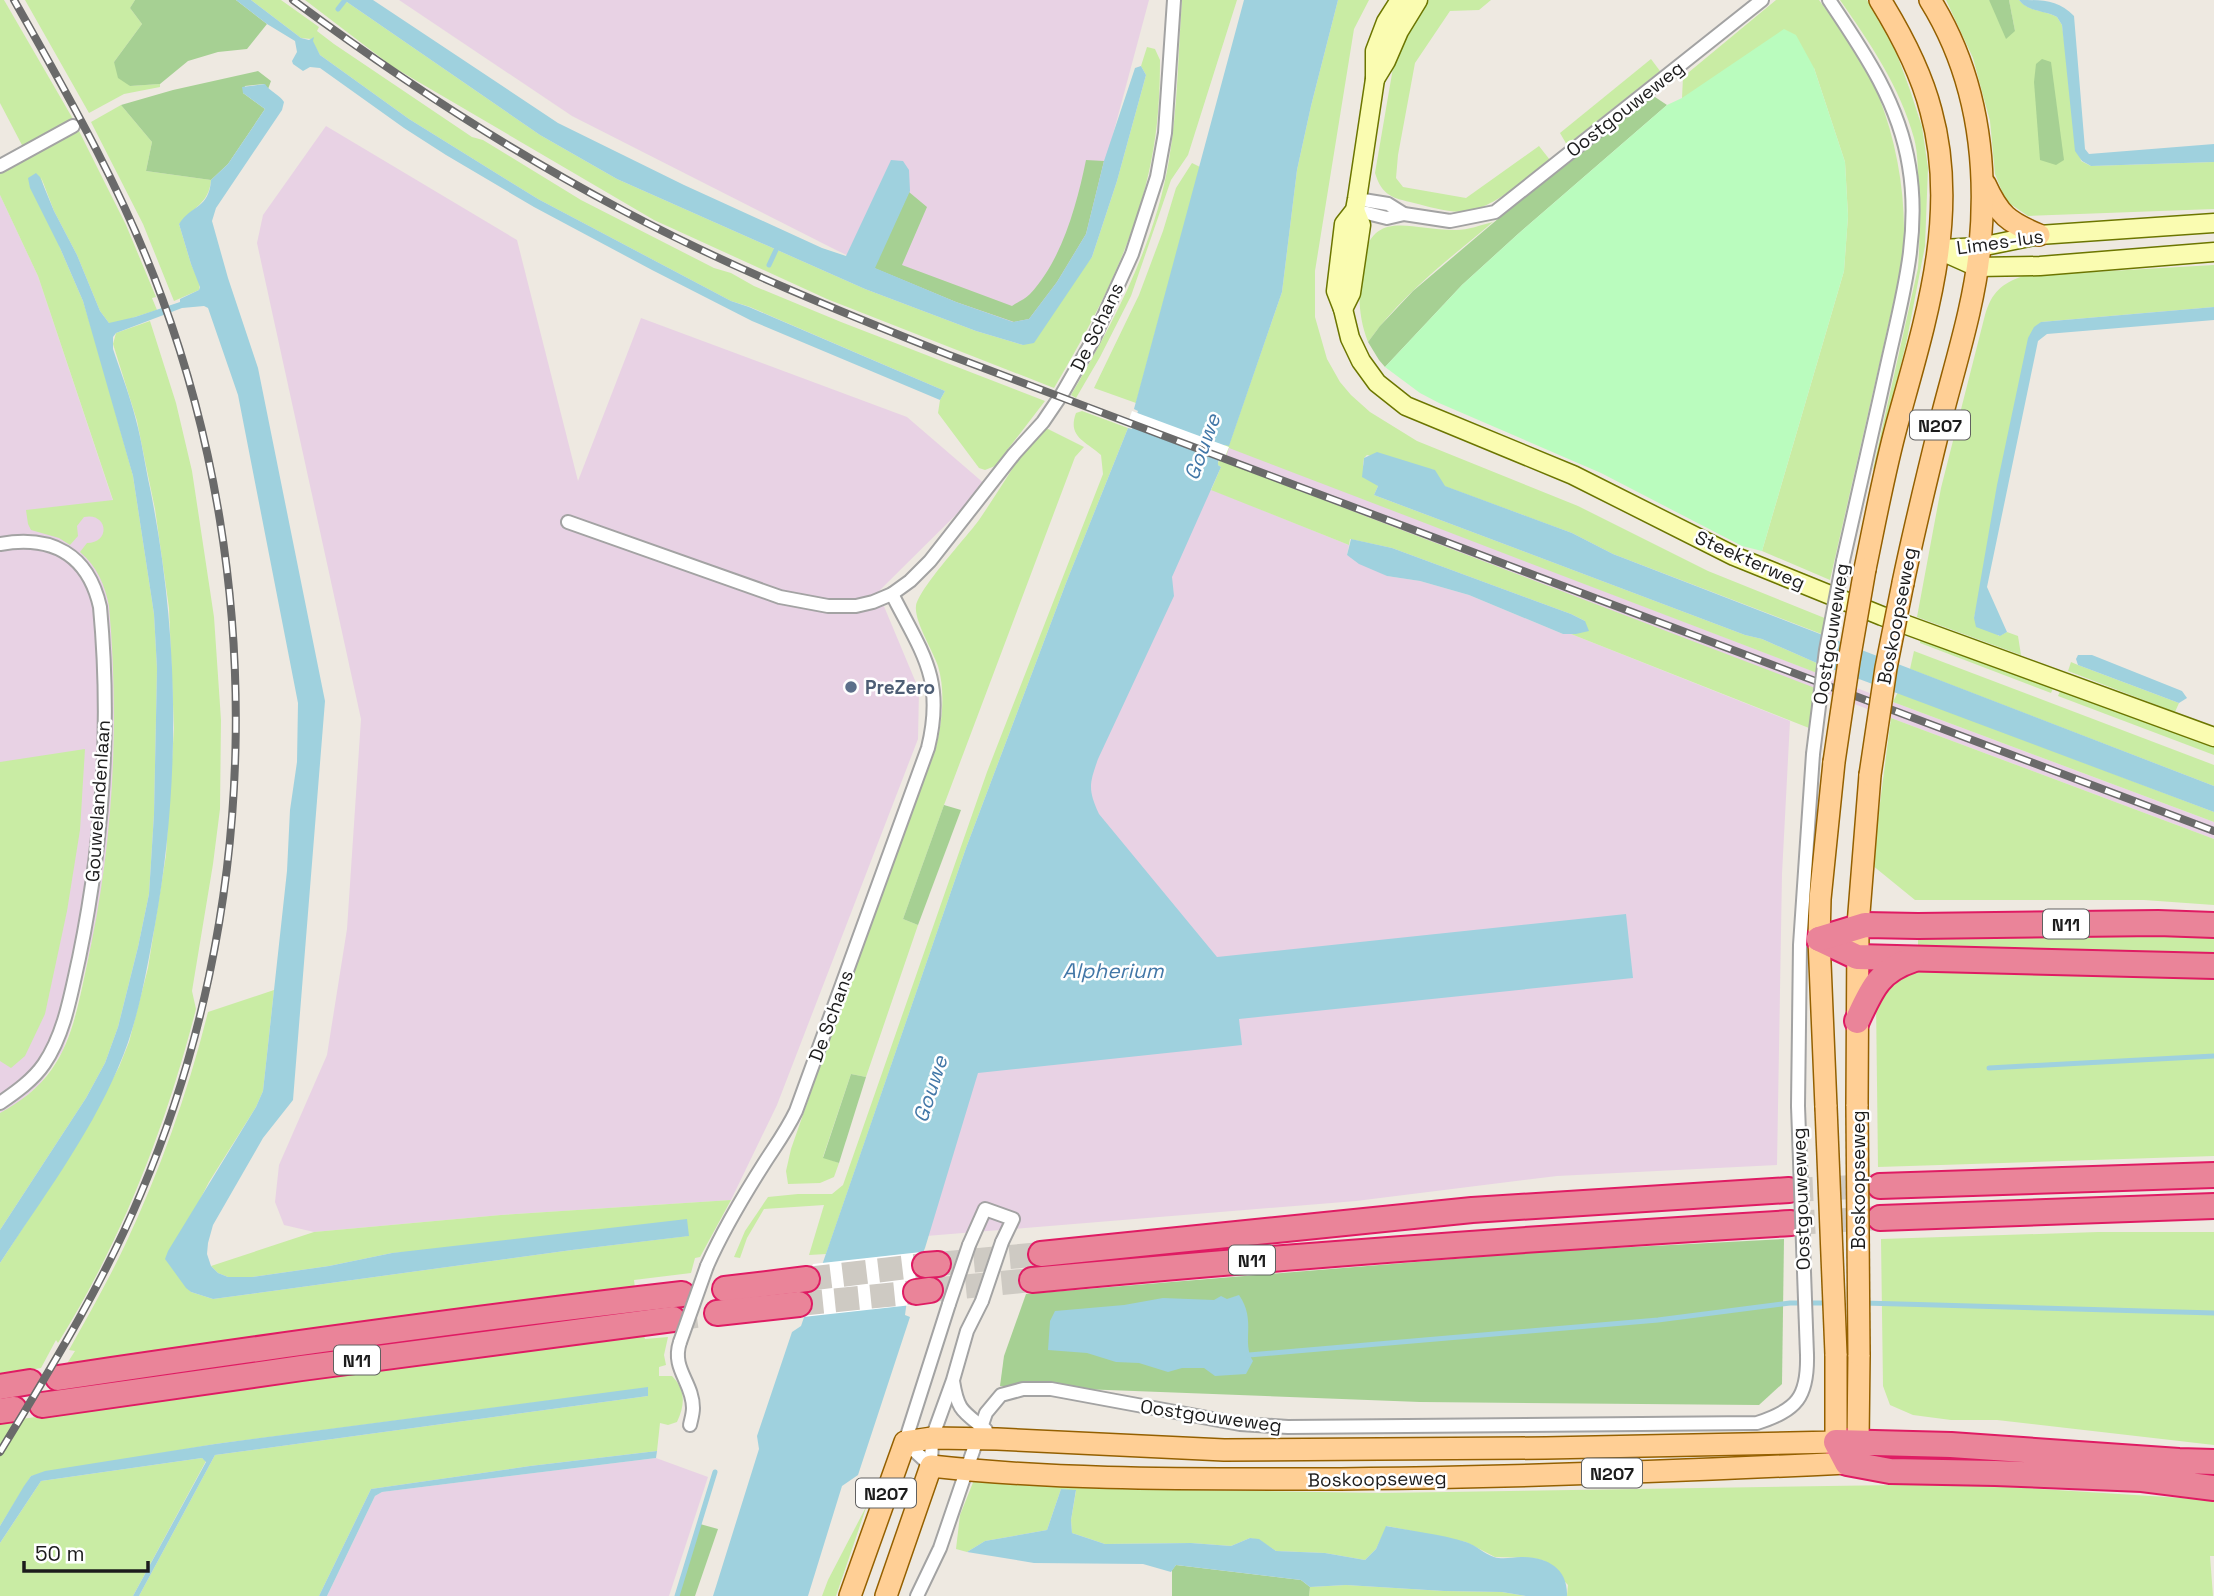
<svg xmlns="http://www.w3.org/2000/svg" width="2214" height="1596" viewBox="0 0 2214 1596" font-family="'Space Grotesk',sans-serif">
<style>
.industrial{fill:#e8d2e4}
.grass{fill:#c9eca4}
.forest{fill:#a6d093}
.park{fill:#bafcbe}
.water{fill:#9fd1de}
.pier{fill:#fff}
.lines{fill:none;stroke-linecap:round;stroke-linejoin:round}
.stream{stroke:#9fd1de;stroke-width:5}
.highway-tunnel{stroke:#cecac3;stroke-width:24;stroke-dasharray:24 12;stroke-linecap:butt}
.street-casing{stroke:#a3a3a3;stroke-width:16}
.secondary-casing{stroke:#6c7600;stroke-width:21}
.primary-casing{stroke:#946000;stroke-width:24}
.highway-casing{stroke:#df1b63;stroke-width:28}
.street{stroke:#fff;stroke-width:12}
.secondary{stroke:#fafcb1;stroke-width:18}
.primary{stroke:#ffcf95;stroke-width:21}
.highway{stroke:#ea8499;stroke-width:24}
.rail-casing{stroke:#6a6a6a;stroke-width:8}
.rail{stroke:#fff;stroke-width:5;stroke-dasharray:16;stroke-linecap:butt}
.street-bridge-casing{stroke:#a3a3a3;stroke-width:16;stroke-linecap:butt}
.primary-bridge-casing{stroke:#946000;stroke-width:24;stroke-linecap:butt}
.street-bridge{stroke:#fff;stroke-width:12}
.primary-bridge{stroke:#ffcf95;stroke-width:21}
.service-dot{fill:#5c6f8a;stroke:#fff;stroke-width:2.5}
.labels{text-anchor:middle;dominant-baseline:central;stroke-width:5;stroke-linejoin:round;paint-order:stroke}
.shield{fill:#fff;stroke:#606060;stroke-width:2}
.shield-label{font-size:18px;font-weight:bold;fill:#1c1c1c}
.street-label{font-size:19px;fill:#1c1c1c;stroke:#fff}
.service-label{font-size:19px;font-weight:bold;fill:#4e5e75;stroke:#fff;text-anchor:start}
.water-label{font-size:21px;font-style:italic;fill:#4277a7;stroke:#fff}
</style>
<rect width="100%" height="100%" fill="#eee9e1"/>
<g class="industrial">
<polygon points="399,0 1149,0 1077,269 1018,335 836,250 572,116"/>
<polygon points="326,126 517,240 578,481 641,318 907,417 986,485 878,592 919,690 918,739 777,1105 731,1200 501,1215 314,1232 284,1225 275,1202 279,1165 327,1055 347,929 361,719 257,243 263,215"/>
<polygon points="0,195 38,276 113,501 115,721 112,803 103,882 95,931 70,1030 62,1052 40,1084 17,1104 0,1113"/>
<polygon points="1229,447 1893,702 2214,822 2214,839 1891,718 1223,462"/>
<polygon points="1205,487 1349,545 1347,555 1387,576 1420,581 1469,595 1563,634 1571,634 1790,721 1782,874 1777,1165 1557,1176 1356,1201 914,1237 967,1073"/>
<polygon points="656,1458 708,1477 669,1596 327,1596 375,1496 382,1492"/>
</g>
<g class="grass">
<polygon points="0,0 4,0 73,119 23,147 0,103"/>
<polygon points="25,0 135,0 130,8 142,24 114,62 130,86 160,84 160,87 124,94 89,113"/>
<polygon points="251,0 281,0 319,27 317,31 334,44 472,137 483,140 581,200 714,268 731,273 754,286 841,322 1045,401 995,466 985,470 979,468 938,413 940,400 945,391 750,307 731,301 538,199 409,119 320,55 311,39 301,38"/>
<path d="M305 0H344L540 135 617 179 865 289 976 331 1023 345 1092 257 1117 181 1146 75 1141 66 1147 47 1155 49 1160 60C1160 94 1158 128 1151 162 1135 243 1096 317 1054 388L827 299 654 220 393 67Z"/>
<path d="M1182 0H1237L1188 155 1171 180 1131 296 1100 357 1076 398 1071 395C1114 322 1155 244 1169 160 1178 107 1178 53 1182 0Z"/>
<polygon points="1338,0 1369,0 1354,29 1315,271 1315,317 1327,359 1340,382 1351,395 1370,412 1417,441 1578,506 1708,571 1827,619 1824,635 1613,554 1572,533 1444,486 1434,470 1367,455 1364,458 1363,465 1378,486 1374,495 1745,635 1762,639 1819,664 1817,673 1229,448 1224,462 1815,688 1809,728 1571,634 1576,634 1585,621 1571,614 1392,548 1350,539 1349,545 1211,490 1221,467 1218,465 1218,463 1225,444 1229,445 1282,292 1297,170 1311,106"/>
<path d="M1429 0H1491L1479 10 1450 11 1415 63 1398 155 1396 178 1403 187 1466 198 1539 146 1550 160C1528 176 1496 207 1468 211 1452 214 1430 207 1414 203 1393 198 1382 196 1375 173L1395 56Z"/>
<path d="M1776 0H1819C1840 29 1866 63 1879 97 1895 138 1904 185 1904 229 1904 245 1901 262 1899 278L1830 580 1762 551 1844 271 1848 216 1845 162 1814 68 1682 98 1683 77Z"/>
<path d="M1840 0H1867L1892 41 1910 90 1922 127 1928 168 1925 246 1907 339 1876 470 1873 469 1918 268C1920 240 1920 214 1918 187 1918 171 1918 153 1914 138 1900 87 1870 43 1840 0Z"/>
<path d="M1946 0H1989L2015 31 2009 0H2019C2029 12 2044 10 2057 17L2062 25 2081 161 2091 166 2214 162V209L2028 216 2006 201 1995 174 1990 121 1973 58Z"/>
<polygon points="1651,59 1660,71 1567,145 1560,133"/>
<path d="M121 105 152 142 146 171 211 180C209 204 193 207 179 224L191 264 200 284 199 290 174 301 143 224 91 122Z"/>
<path d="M78 129 126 225 156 297 152 298 157 310 113 324 109 323 100 311 77 255 54 211 41 177 60 248 83 301 99 353 133 476 154 614 157 669 154 814 149 894 138 947 118 1027 105 1063 86 1098 0 1230V1113C20 1102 38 1089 52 1069 72 1041 79 1002 86 969 113 849 120 728 109 606 105 585 97 566 80 552L87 543C111 543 108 512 84 517L77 526 78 536 70 545 59 538 31 530 28 524 26 510 113 500 38 276 0 195V173Z"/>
<polygon points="1192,163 1200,167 1136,403 1094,388 1139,295 1163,231 1176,188"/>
<path d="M1493 222C1449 259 1401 295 1368 342 1359 318 1358 298 1361 273 1368 204 1409 231 1456 230 1468 230 1481 225 1493 222Z"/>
<path d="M2214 265V307L2041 322 1974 618 1999 636 2007 632 2018 636 2021 655 1917 617 1941 488 1985 315C1992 292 2001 284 2023 276Z"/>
<path d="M150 321 176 403 192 471 214 617 221 720 220 809 213 864 192 991 196 1009C166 1126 122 1240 58 1343L56 1340 41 1368 0 1375V1263L78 1143 119 1067 129 1042 148 968 166 855 174 728 169 608 155 509 145 461 137 421 113 344 116 333Z"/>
<path d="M1082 411 1128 428 1066 583 966 848 826 1254 809 1255 824 1205 764 1209 747 1238 740 1258 734 1257 745 1231 768 1197 798 1194H832L843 1185 987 772 1103 474 1101 455C1086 441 1067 437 1076 413Z"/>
<path d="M1040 425 1084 447 1075 457 944 805 903 919 918 925 866 1077 851 1074 823 1157 839 1163 834 1177 820 1183 788 1184 786 1171 791 1149 855 966 935 751C942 724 946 693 938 666 933 651 914 621 916 606 919 588 966 538 979 520 1000 489 1020 457 1040 425Z"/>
<polygon points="1920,639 2054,686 2051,693 1920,643"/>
<polygon points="1914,651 2214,765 2214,786 1910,669"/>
<polygon points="2071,662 2078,665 2179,703 2175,712 2068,671"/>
<polygon points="2061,689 2214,747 2214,755 2058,696"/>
<polygon points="1898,692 2214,812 2214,822 1893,702"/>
<polygon points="1891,718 2214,839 2214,905 2144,900 1915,900 1872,865"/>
<polygon points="85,749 80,830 67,911 45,1014 25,1056 11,1068 0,1061 0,762"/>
<polygon points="2214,931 2214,953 1918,948 1918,938"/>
<polygon points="1911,969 2214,975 2214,1156 1878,1167 1876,1000 1883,989"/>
<path d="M274 990 263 1091 256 1107 209 1182 168 1262 191 1292 213 1299 572 1250 688 1236 392 1253 329 1266 252 1277H228L218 1273 211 1266 314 1232 501 1215 731 1200 700 1257 695 1258 691 1273 634 1280 635 1288 66 1365 75 1351 69 1350C88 1316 108 1281 125 1245 160 1171 188 1092 208 1012Z"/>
<polygon points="2098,1232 2214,1232 2214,1445 1997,1420 1951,1420 1913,1415 1890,1405 1883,1386 1881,1239"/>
<path d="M643 1332 645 1339 668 1337 664 1355 666 1365 659 1367V1376H672C686 1390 685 1405 677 1422L668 1425 660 1423 657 1451 530 1466 371 1489 319 1596H139L215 1455 648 1396V1388L215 1444 31 1476 0 1526V1422Z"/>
<polygon points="202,1458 206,1461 133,1596 0,1596 0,1543 41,1481"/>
<polygon points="974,1480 1180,1490 1381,1493 1963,1484 2214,1500 2214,1556 2210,1556 2213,1596 1567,1596 1568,1585 1545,1561 1533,1558 1495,1557 1466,1542 1387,1526 1376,1549 1365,1560 1325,1553 1276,1551 1259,1540 1250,1538 1231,1546 1191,1543 1105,1544 1072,1533 1071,1520 1076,1491 1061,1489 1047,1530 985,1541 967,1552 956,1549 960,1515"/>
<polygon points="867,1505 836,1596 822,1596 828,1580"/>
<polygon points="1346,1585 1444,1591 1502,1592 1526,1596 1309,1596 1310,1587"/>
</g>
<g class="forest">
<polygon points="135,0 236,0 267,24 247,49 218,52 188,61 160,84 130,86 118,78 114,62 142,24 130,8"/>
<polygon points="1989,0 2009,0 2015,31 2006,39"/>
<polygon points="2042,59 2051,62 2064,160 2056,165 2040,160 2034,82 2036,64"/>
<polygon points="258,71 271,81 268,89 264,84 245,86 243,93 265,109 228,164 211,180 146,171 152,142 121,105 173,90"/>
<polygon points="1652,95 1667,105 1518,234 1462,285 1385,367 1379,360 1368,342 1380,326 1413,291 1519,201 1569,163"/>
<path d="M1086 160 1104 161 1086 234 1057 282 1029 319 1014 322 956 302 874 268 909 192 927 207 902 265 1012 306C1018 302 1025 299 1030 294 1062 260 1077 204 1086 160Z"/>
<polygon points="944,805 961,810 918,925 903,919"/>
<polygon points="851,1074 866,1077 839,1163 823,1158"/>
<polygon points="1784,1239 1782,1384 1759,1405 1420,1402 1000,1386 1004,1356 1026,1294 1538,1252"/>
<polygon points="700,1524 718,1529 695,1596 676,1596"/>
<polygon points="1176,1565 1301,1580 1310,1587 1309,1596 1172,1596 1172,1570"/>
</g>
<polygon class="park" points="1784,29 1796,35 1814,68 1845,162 1848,216 1844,271 1762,551 1742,546 1601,473 1439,403 1420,393 1385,367 1462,285 1518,234 1667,105 1682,98"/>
<g class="water">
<polygon points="236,0 251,0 301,38 309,40 314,37 313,41 320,55 409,119 538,199 731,301 749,307 945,391 940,400 752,321 652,270 534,207 446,155 404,128 320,68 310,67 303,71 293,64 292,61 297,52 295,41 267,24"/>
<polygon points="344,0 373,0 558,123 684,185 822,248 846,256 891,160 903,161 909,170 910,191 875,268 956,302 1013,322 1029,319 1057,282 1086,234 1104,161 1135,68 1141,66 1146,75 1117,181 1092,257 1034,343 1023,345 976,331 865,289 617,179 540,135"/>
<path d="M1244 0H1338L1311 106 1297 170 1282 292 1229 446 1225 445 1218 462V465L1221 467 1172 577 1174 596 1098 759C1089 785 1088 789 1099 814L1217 957 1626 914 1633 978 1239 1019 1242 1045 978 1073 925 1248 909 1286 905 1315 910 1317 858 1475 842 1486 808 1596H713L759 1449 757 1436 792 1332 801 1326 966 848 1066 583 1128 428 1132 429 1138 411 1134 409Z"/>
<path d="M2019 0C2043 0 2058 0 2074 16L2085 149 2089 154 2214 144V162L2091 166 2082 161 2075 151 2062 25 2057 17C2044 10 2028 12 2019 0Z"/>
<path d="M265 84C270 92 279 94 284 102L282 110 216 208 212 221 228 278 258 368 325 701 293 1100 263 1138 213 1225 208 1243 207 1254 211 1266 218 1273 228 1277H252L329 1266 392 1253 687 1219 689 1236 572 1250 213 1299 191 1292 186 1288 165 1259 168 1251 256 1107 263 1091 287 871 290 810 297 762 298 703 238 395 208 308 204 306 182 308 116 333 113 337V349C121 373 130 396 136 420 142 442 145 465 150 488 179 632 181 780 155 925 146 973 138 1023 118 1068 88 1138 41 1200 0 1263V1230L86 1098 105 1063 118 1027 138 947 149 894 154 814 157 669 154 614 133 476 83 301 60 248 30 188 28 178 36 173 40 177 54 211 77 255 100 311 109 323 135 317 180 302V299L199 290 200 287 191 264 179 224C192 204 209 209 211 180L228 164 265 109 243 93 242 87Z"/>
<polygon points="2214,307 2214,320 2047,334 2038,341 1987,587 2007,632 2000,636 1976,627 1974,618 1997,485 2028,338 2034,327 2041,322"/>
<polygon points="1377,452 1435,470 1445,486 1572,533 1613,554 2214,786 2214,812 1819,664 1762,639 1745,635 1374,495 1378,486 1362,477 1364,458"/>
<polygon points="1351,539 1392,548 1571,614 1585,621 1589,631 1576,634 1563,634 1469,595 1420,581 1387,576 1359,564 1347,555"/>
<polygon points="2078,655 2092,655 2182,691 2187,698 2179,703 2078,665 2076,659"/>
<path d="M1239 1295C1257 1321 1241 1342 1253 1361L1246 1374 1215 1376 1204 1368H1182L1168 1372 1139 1363 1116 1362 1087 1353 1048 1350 1050 1321 1055 1311 1124 1305 1163 1298 1214 1300 1221 1296 1227 1299Z"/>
<polygon points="648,1387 648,1396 215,1455 139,1596 133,1596 206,1462 202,1458 41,1481 0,1543 0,1526 24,1486 31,1476 45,1471 215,1444"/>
<polygon points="657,1451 656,1458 382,1492 375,1496 327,1596 319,1596 371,1489 530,1466"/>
<path d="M1061 1489 1076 1490 1071 1520 1072 1533 1105 1544 1191 1543 1231 1546 1250 1538 1259 1539 1276 1551 1325 1553 1365 1560 1376 1549 1386 1526C1412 1531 1440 1534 1466 1542 1476 1545 1484 1554 1494 1557 1503 1560 1513 1557 1521 1557 1547 1557 1568 1568 1567 1596H1526L1502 1592 1444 1591 1346 1585 1310 1587 1301 1580 1176 1565 1171 1572 1143 1564 1034 1563 967 1552 985 1541 1047 1530Z"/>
</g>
<g class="pier">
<polygon points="1132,411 1229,447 1223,462 1127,425"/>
<polygon points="930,1251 912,1305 794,1318 813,1264"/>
</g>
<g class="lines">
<g class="stream">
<polyline points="338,9 345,0"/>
<polyline points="769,265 776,250"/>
<polyline points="1989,1068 2214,1056"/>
<polyline points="1864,1303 2214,1313"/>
<polyline points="1249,1355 1658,1320 1790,1303 1830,1303"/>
<polyline points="677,1596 715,1472"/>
</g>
<g class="highway-tunnel">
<polyline points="1789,1190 1879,1186"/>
<polyline points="1791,1223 1880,1218"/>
<polyline points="938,1264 1041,1254"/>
<polyline points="807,1279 925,1265"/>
<polyline points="930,1290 1032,1280"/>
<polyline points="799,1304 916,1292"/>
<polyline points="673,1319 717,1313"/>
</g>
<defs>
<g id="street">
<path d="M1829 0C1864 52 1899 103 1909 166 1921 237 1901 301 1886 370 1872 434 1857 498 1843 561"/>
<polyline points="0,166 73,126"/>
<polyline points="1357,199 1388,204 1404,214 1450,221 1495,212 1762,0"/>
<polyline points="1355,210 1387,218 1404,214"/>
<polyline points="568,522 780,597 828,606 856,606 873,602 892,594 910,581 930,561 1014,454 1043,422 1062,394 1093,340 1132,254 1157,177 1165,133 1174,0"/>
<path d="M0 544C52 535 88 554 100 607 111 725 103 842 79 958 71 993 65 1033 44 1064 33 1080 16 1092 0 1103"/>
<polyline points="1798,1106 1800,945 1813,754"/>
<polyline points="969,1245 985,1209 1013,1219 1002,1242"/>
<path d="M707 1266C723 1230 744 1195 765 1162 776 1145 787 1130 796 1111L928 748C945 679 922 653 892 594"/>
<path d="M680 1342C671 1369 693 1382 693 1408 693 1414 691 1420 690 1425"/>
<path d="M953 1381C958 1412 963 1411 986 1430"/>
<polyline points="931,1466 905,1442 949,1304"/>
<polyline points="931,1466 932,1438 953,1380 967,1331 982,1301"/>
<path d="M917 1596 940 1548 986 1413 1001 1395 1023 1389H1051L1240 1424 1288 1427 1757 1423C1797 1410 1808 1397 1807 1355"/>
</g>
<g id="secondary">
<polyline points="1400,0 1386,22 1375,51 1375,79 1357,199 1355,210 1344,224 1336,291 1343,309 1350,338 1361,361 1377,383 1406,406 1573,475 1734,556 1882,616 2214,737"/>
<polyline points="1375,79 1386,61 1399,31 1418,0"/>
<polyline points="1942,249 1980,247 2039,235 2214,223"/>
<polyline points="1939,250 1977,267 2040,266 2214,252"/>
<polyline points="1343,309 1351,293 1361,225 1355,210"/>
</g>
<g id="primary">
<path d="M1985 184C1999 215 2008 222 2039 235"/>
<path d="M1865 569C1875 521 1884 472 1897 424 1925 322 1960 216 1931 111 1921 72 1901 34 1880 0"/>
<path d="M1903 583C1915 525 1929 469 1943 412 1957 358 1975 301 1980 246 1988 160 1976 74 1930 0"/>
<polyline points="1857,1106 1858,925 1870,775"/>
<polyline points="1826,1107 1819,939 1820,899 1834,762"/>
<polyline points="850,1596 905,1442 932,1438 997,1439 1224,1450 1546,1448 1836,1442 1836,1354"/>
<path d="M886 1596 931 1466C1048 1479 1167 1479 1285 1479 1473 1479 1660 1472 1847 1463L1858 1442 1859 1355"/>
</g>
<g id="highway">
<polyline points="1819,939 1857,957 2214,966"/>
<polyline points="1819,939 1865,925 1918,926 2158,923 2214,925"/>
<path d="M1857 1021C1871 991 1878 971 1912 960"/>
<polyline points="1880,1186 2214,1175"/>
<polyline points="1880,1218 2214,1206"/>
<polyline points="1041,1254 1472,1210 1789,1190"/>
<polyline points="925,1265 938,1264"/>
<path d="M1032 1280C1285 1256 1537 1238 1791 1223"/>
<polyline points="725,1289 807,1279"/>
<polyline points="916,1292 930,1290"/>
<polyline points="717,1313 799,1304"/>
<path d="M58 1378C266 1347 473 1318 682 1294"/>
<polyline points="0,1387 30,1382"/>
<polyline points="42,1405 302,1368 673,1319"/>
<polyline points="0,1411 14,1409"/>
<polyline points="2214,1462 2179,1461 1951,1445 1836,1442 1847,1463 1890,1471 1995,1473 2142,1479 2214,1488"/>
</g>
</defs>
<use href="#street" class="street-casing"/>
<use href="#secondary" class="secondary-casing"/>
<use href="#primary" class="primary-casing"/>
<use href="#highway" class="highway-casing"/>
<use href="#street" class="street"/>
<use href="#secondary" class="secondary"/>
<use href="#primary" class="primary"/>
<use href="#highway" class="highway"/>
<defs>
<g id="rail">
<path d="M293 0C398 78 508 150 624 211 729 267 839 311 949 355L2214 831"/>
<path d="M0 1452C51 1368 103 1284 141 1193 260 913 267 584 162 298 124 193 69 97 14 0"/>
</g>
</defs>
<use href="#rail" class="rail-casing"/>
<use href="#rail" class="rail"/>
<defs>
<g id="street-bridge">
<polyline points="1813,754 1826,650 1843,561"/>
<polyline points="1798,1106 1807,1355"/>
<polyline points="982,1301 1002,1242"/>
<polyline points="949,1304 969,1245"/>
<polyline points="680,1342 707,1266"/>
</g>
<g id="primary-bridge">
<polyline points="1834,762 1849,661 1865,569"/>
<polyline points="1870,775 1886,668 1903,583"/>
<polyline points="1857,1106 1859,1355"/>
<polyline points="1826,1107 1836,1354"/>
</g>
</defs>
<use href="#street-bridge" class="street-bridge-casing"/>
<use href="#primary-bridge" class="primary-bridge-casing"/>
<use href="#street-bridge" class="street-bridge"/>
<use href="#primary-bridge" class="primary-bridge"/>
</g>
<circle class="service-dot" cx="851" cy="687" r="7"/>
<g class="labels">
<g class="shield">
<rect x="1910" y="410.5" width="60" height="29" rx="5"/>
<rect x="2043" y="909.5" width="46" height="29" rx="5"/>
<rect x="1229" y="1245.5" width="46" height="29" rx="5"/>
<rect x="334" y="1345.5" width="46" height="29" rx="5"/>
<rect x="1582" y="1458.5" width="60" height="29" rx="5"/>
<rect x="856" y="1478.5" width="60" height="29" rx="5"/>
</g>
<g class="shield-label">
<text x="1940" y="425">N207</text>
<text x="2066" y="924">N11</text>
<text x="1252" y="1260">N11</text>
<text x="357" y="1360">N11</text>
<text x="1612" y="1473">N207</text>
<text x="886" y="1493">N207</text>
</g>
<g class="street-label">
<text transform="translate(1625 109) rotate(-38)">Oostgouweweg</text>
<text transform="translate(2000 242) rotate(-8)">Limes-lus</text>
<text transform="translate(1097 327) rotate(-64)">De Schans</text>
<text transform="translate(1750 560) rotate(24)">Steekterweg</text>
<text transform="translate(1897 616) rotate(-79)">Boskoopseweg</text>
<text transform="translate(1831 634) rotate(-81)">Oostgouweweg</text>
<text transform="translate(98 801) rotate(-86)">Gouwelandenlaan</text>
<text transform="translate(831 1016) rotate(-70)">De Schans</text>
<text transform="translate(1858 1180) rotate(-90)">Boskoopseweg</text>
<text transform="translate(1801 1199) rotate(-92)">Oostgouweweg</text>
<text transform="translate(1211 1416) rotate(8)">Oostgouweweg</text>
<text transform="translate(1377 1479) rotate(-1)">Boskoopseweg</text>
</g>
<g class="service-label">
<text x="865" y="687">PreZero</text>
</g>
<g class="water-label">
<text transform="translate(1202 447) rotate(-70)">Gouwe</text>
<text x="1113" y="970">Alpherium</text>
<text transform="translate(930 1089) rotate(-72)">Gouwe</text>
</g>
</g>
<path d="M24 1561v10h124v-10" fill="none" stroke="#1c1c1c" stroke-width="3.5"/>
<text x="35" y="1561" font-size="21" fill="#1c1c1c" stroke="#ffffff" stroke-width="5" paint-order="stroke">50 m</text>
</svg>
